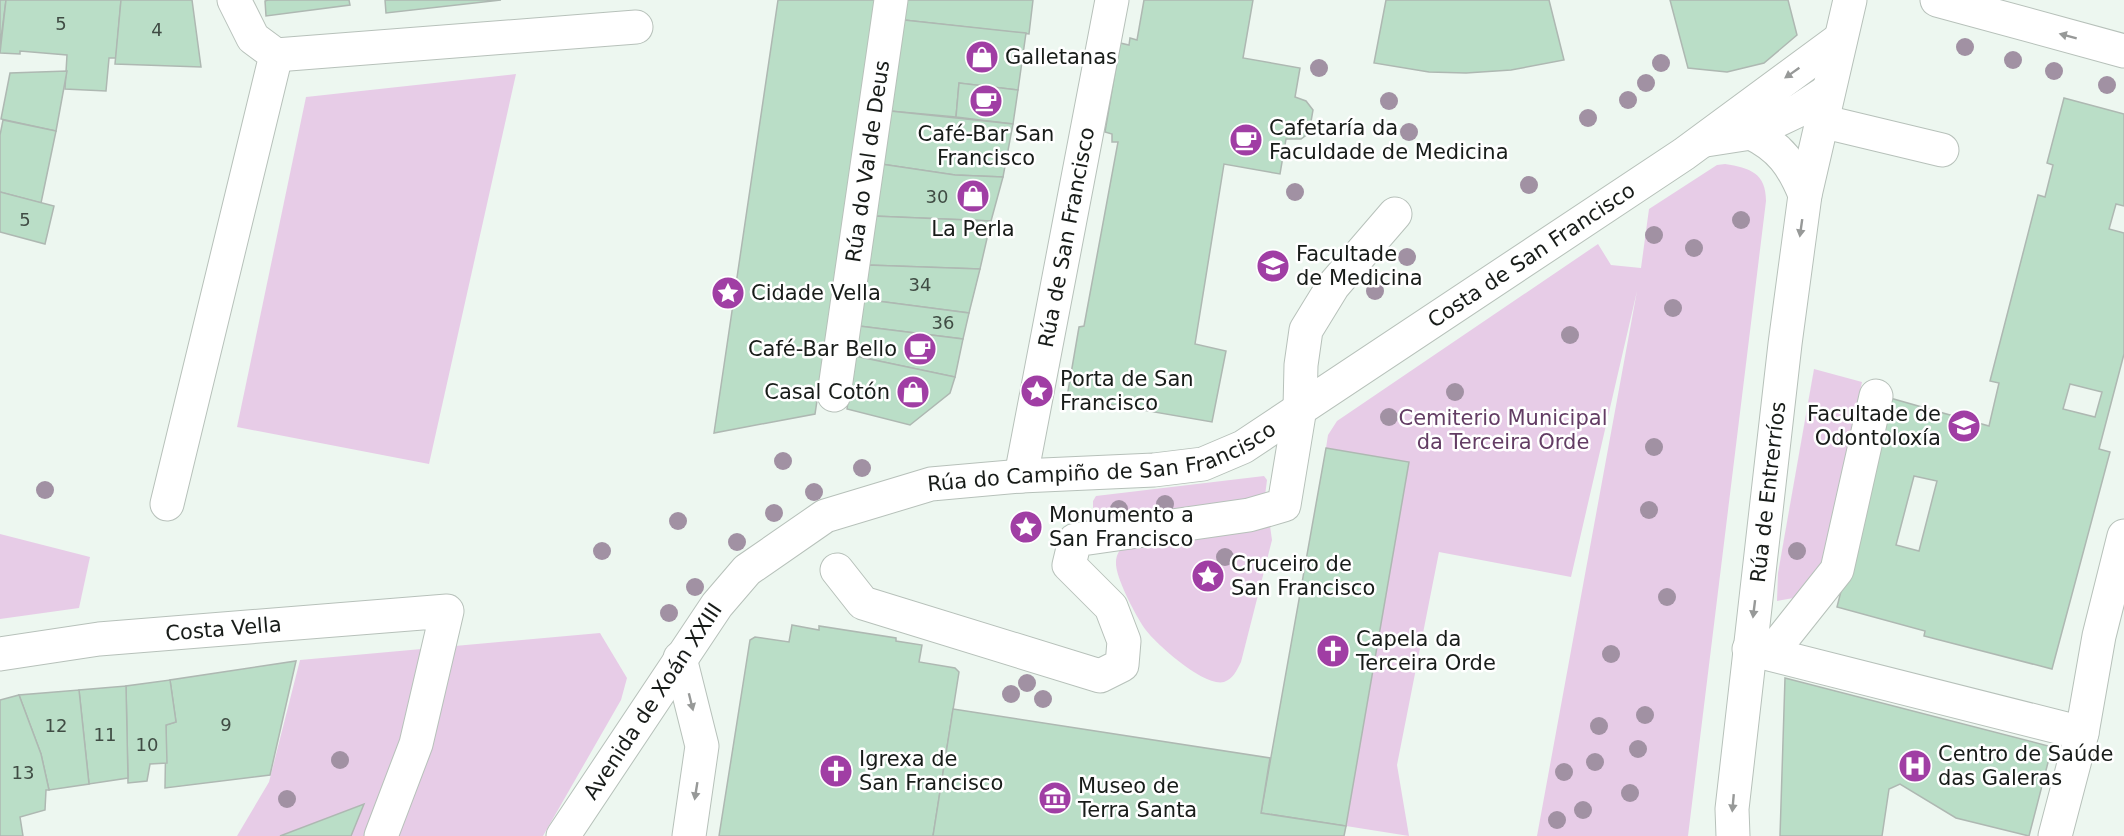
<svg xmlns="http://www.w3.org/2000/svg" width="2124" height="836" viewBox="0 0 2124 836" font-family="'DejaVu Sans',sans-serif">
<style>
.green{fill:#e7cce7}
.building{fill:#badec7;stroke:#aeb8b2;stroke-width:1.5;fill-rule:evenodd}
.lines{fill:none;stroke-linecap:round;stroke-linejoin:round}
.minor-casing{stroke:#b7c1ba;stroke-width:35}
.minor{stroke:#fff;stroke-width:33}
.tree{fill:#a191a3}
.oneway{fill:#979998}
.labels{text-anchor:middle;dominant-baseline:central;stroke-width:5;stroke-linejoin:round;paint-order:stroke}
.number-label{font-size:18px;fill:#404c44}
.poi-label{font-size:21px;fill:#181c19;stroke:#fff;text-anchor:start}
.street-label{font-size:21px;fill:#181c19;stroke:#fff}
.park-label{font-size:21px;fill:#633d64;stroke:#fff}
</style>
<rect width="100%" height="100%" fill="#edf7f0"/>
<g class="green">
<polygon points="516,74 429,464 237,427 306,97"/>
<path d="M1725 164C1750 168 1766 173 1766 201L1688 836H1537L1637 291 1571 577 1439 552 1397 765 1409 836 1346 826 1409 462 1326 448 1328 435 1337 421 1598 244 1611 265 1641 268 1649 209 1717 165Z"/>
<polygon points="1814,369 1862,382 1820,577 1805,596 1777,601 1778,573"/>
<polygon points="1264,476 1267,480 1264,504 1093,522 1093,501 1096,496"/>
<path d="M1270 526 1272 540 1241 662C1237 670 1233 679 1224 682 1204 687 1157 645 1145 629 1136 616 1115 577 1116 562 1116 555 1120 550 1123 545Z"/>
<polygon points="0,534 90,557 79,608 0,619"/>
<polygon points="600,633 627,678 621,700 543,836 237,836 269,782 300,660"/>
</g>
<g class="building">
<polygon points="0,0 6,0 0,46"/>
<polygon points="6,0 121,0 116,58 109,58 106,91 65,89 67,55 20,51 20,54 0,53"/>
<polygon points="121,0 192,0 201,67 115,64"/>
<polygon points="268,0 349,0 350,5 266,16 265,1"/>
<polygon points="385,0 501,0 386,13"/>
<polygon points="778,0 876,0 815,414 714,433"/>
<polygon points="907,0 1033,0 1029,34 904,20"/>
<polygon points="1144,0 1253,0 1243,58 1300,68 1295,97 1306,101 1313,110 1309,133 1301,139 1286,139 1280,174 1224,164 1195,344 1226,351 1212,422 1067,397 1079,327 1084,326 1118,142 1112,142 1112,134 1105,132 1120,43 1129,45 1130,38 1137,40"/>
<polygon points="1386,0 1549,0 1564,60 1511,70 1466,73 1429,72 1374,63"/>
<polygon points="1670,0 1788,0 1797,35 1764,63 1727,72 1688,68"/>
<polygon points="904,20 1026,33 1018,90 959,83 956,117 890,111"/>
<polygon points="67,71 56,131 1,119 10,73"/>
<polygon points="959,83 1018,90 1013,124 956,117"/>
<path d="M2064 98 2124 114V206L2116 204 2109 229 2124 233V354L2099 449 2110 452 2052 669 1924 636 1925 631 1837 607 1890 398 1989 426 1999 383 1990 381 2038 195 2045 197 2053 165 2047 163ZM2070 384 2102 392 2095 417 2063 409ZM1914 476 1937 481 1919 551 1896 545Z"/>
<polygon points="890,111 1013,124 1003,177 955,175 881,164"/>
<polygon points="3,120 56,131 41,203 0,192 0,135"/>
<polygon points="881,164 955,175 1003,177 991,221 873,216"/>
<polygon points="0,192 54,206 45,244 0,232"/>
<polygon points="873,216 991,221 980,269 867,265"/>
<polygon points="867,265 980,269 969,313 862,299"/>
<polygon points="862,299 969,313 963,339 859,326"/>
<polygon points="859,326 963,339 955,377 855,356"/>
<polygon points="855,356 955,377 950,393 910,425 847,409"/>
<polygon points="1326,448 1409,462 1346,826 1261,813"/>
<polygon points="792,625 819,630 819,626 896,638 896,641 922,645 919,662 955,668 959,672 933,836 719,836 750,640 755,637 789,642"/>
<polygon points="296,661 270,775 165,788 166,725 176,722 170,680"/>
<polygon points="1785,678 2052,747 2029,836 1956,818 1900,784 1889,789 1882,836 1780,836"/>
<polygon points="170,680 176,722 166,725 167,763 150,764 147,781 128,783 126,686"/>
<polygon points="126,686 128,778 89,784 79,690"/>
<polygon points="79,690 89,784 49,790 41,754 19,695"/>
<polygon points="19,695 41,754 49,790 46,790 45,810 20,817 23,836 0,836 0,700"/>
<polygon points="953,709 1270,758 1261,813 1346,826 1344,836 933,836"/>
<polygon points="364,804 351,836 280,836"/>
</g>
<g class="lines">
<defs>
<g id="minor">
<polyline points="1937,0 2124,51"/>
<polyline points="276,55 636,27"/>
<polyline points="1821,121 1942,150"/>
<path d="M1751 133C1780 147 1793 165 1805 195"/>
<polyline points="1706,140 1751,133 1799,110 1828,91"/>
<path id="s1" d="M834 395 891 0"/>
<path id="s2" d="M1021 476 1112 0"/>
<polyline points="167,504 276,55 253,38 234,0"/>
<polyline points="837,570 863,603 1100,676 1122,665 1124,641 1111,607 1069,565 1075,540 1249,515 1284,505 1300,408 1301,365 1306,330 1333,286 1395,214"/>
<polyline points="1749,649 2082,733"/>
<polyline points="1771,653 1837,570 1876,396"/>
<path id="s3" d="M0 654 99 639 447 611 416 744 381 836"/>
<polyline points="680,658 702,746 689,836"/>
<path id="s4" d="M563 836 717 605 747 570 825 516 931 484 1021 476 1154 470 1203 464 1243 447 1684 154 1840 39"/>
<path id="s5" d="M1733 836 1732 809 1785 344 1805 195 1850 0"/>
<polyline points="2055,836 2082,733 2099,636 2124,536"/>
</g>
</defs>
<use href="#minor" class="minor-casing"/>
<use href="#minor" class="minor"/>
</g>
<g class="tree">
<circle cx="1965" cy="47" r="9"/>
<circle cx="2013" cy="60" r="9"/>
<circle cx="1661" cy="63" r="9"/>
<circle cx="1319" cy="68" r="9"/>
<circle cx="2054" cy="71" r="9"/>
<circle cx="1646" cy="83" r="9"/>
<circle cx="2107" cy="85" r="9"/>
<circle cx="1628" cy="100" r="9"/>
<circle cx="1389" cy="101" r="9"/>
<circle cx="1588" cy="118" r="9"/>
<circle cx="1409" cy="132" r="9"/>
<circle cx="1529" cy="185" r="9"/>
<circle cx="1295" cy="192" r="9"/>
<circle cx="1741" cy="220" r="9"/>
<circle cx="1654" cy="235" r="9"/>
<circle cx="1694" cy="248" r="9"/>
<circle cx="1407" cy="257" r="9"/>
<circle cx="1375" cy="291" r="9"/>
<circle cx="1673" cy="308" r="9"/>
<circle cx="1570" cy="335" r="9"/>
<circle cx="1455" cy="392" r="9"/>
<circle cx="1389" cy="417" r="9"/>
<circle cx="1654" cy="447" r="9"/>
<circle cx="783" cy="461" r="9"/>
<circle cx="862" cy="468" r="9"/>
<circle cx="45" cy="490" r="9"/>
<circle cx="814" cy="492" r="9"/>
<circle cx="1165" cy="504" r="9"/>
<circle cx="1119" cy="509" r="9"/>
<circle cx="1649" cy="510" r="9"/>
<circle cx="774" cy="513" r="9"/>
<circle cx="678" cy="521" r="9"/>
<circle cx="737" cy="542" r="9"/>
<circle cx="602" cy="551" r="9"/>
<circle cx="1797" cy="551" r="9"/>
<circle cx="1225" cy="557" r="9"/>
<circle cx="695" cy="587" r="9"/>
<circle cx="1667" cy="597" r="9"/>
<circle cx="669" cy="613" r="9"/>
<circle cx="1611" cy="654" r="9"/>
<circle cx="1027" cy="683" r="9"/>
<circle cx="1011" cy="694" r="9"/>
<circle cx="1043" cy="699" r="9"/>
<circle cx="1645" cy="715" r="9"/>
<circle cx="1599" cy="726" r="9"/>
<circle cx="1638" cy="749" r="9"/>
<circle cx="340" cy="760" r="9"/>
<circle cx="1595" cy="762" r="9"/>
<circle cx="1564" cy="772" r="9"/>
<circle cx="1630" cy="793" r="9"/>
<circle cx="287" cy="799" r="9"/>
<circle cx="1583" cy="810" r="9"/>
<circle cx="1557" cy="820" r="9"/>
</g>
<defs><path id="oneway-solid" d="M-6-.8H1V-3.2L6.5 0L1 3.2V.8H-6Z" transform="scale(1.5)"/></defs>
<g class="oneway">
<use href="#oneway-solid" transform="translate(2068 36) rotate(-165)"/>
<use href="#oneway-solid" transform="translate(1792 73) rotate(145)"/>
<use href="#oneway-solid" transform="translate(1801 228) rotate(98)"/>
<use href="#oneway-solid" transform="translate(1754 609) rotate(97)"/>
<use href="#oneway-solid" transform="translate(691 702) rotate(76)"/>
<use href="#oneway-solid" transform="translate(696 791) rotate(99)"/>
<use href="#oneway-solid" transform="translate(1733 803) rotate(95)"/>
</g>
<defs>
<symbol id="shop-disc" viewBox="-11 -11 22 22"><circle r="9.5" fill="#a03ea4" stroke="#fff"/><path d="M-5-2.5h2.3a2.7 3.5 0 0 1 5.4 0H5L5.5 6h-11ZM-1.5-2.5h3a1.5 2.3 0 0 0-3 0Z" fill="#fff"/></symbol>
<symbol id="cafe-disc" viewBox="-11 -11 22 22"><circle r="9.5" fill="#a03ea4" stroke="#fff"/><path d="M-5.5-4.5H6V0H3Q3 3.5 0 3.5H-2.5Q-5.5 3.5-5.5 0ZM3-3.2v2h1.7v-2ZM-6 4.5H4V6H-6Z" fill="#fff"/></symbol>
<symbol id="university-disc" viewBox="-11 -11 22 22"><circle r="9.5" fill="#a03ea4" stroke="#fff"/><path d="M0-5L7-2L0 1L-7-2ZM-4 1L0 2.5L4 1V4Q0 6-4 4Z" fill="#fff"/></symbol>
<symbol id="sight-disc" viewBox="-11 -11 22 22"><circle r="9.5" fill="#a03ea4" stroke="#fff"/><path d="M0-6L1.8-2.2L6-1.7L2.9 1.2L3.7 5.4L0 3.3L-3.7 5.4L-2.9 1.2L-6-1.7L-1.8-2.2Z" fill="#fff"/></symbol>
<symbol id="church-disc" viewBox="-11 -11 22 22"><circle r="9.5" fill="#a03ea4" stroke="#fff"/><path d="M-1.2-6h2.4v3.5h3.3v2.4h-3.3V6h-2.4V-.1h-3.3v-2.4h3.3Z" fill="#fff"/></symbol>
<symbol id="hospital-disc" viewBox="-11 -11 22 22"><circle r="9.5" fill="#a03ea4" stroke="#fff"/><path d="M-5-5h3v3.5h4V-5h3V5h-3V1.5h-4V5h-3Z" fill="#fff"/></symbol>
<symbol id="museum-disc" viewBox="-11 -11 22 22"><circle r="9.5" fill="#a03ea4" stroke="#fff"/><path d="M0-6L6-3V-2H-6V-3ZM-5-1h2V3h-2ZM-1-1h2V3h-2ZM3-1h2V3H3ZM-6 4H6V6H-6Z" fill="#fff"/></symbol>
</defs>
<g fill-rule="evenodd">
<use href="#shop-disc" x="963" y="38" width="38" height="38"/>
<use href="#cafe-disc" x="967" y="82" width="38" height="38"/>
<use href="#cafe-disc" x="1227" y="121" width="38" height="38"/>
<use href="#shop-disc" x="954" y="177" width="38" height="38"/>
<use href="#university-disc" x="1254" y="247" width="38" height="38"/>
<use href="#sight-disc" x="709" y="274" width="38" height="38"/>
<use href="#cafe-disc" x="901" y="330" width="38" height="38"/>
<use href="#sight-disc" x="1018" y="372" width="38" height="38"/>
<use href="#shop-disc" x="894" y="373" width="38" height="38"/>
<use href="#university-disc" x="1945" y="407" width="38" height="38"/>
<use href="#sight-disc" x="1007" y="508" width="38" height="38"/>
<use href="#sight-disc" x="1189" y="557" width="38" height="38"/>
<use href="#church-disc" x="1314" y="632" width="38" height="38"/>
<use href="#hospital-disc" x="1896" y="747" width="38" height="38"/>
<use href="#church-disc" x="817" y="752" width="38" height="38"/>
<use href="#museum-disc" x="1036" y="779" width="38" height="38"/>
</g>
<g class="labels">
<g class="number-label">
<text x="61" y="23">5</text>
<text x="157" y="29">4</text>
<text x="937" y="196">30</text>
<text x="25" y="219">5</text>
<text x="920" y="284">34</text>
<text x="943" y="322">36</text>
<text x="226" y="724">9</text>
<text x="56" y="725">12</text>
<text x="105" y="734">11</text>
<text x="147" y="744">10</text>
<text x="23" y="772">13</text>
</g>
<g class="poi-label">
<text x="1005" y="57">Galletanas</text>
<text x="1269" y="128">Cafetaría da<tspan x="1269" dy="24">Faculdade de Medicina</tspan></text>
<text x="986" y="134" text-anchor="middle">Café-Bar San<tspan x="986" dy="24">Francisco</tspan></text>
<text x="973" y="229" text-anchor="middle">La Perla</text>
<text x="1296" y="254">Facultade<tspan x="1296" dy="24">de Medicina</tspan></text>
<text x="751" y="293">Cidade Vella</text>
<text x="897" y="349" text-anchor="end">Café-Bar Bello</text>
<text x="1060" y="379">Porta de San<tspan x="1060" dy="24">Francisco</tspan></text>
<text x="890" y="392" text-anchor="end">Casal Cotón</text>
<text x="1941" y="414" text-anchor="end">Facultade de<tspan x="1941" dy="24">Odontoloxía</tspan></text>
<text x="1049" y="515">Monumento a<tspan x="1049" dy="24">San Francisco</tspan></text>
<text x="1231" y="564">Cruceiro de<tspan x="1231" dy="24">San Francisco</tspan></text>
<text x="1356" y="639">Capela da<tspan x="1356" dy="24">Terceira Orde</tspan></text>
<text x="1938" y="754">Centro de Saúde<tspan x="1938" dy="24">das Galeras</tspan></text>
<text x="859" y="759">Igrexa de<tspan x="859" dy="24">San Francisco</tspan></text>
<text x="1078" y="786">Museo de<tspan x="1078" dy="24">Terra Santa</tspan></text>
</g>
<g class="street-label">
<text stroke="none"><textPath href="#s1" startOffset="236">Rúa do Val de Deus</textPath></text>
<text stroke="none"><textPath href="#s2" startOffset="243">Rúa de San Francisco</textPath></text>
<text stroke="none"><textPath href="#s4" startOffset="1192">Costa de San Francisco</textPath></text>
<text stroke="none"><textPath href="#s4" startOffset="704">Rúa do Campiño de San Francisco</textPath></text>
<text stroke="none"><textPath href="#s5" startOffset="346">Rúa de Entrerríos</textPath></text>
<text stroke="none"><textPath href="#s3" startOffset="225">Costa Vella</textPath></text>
<text stroke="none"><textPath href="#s4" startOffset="162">Avenida de Xoán XXIII</textPath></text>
</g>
<g class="park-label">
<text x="1503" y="418">Cemiterio Municipal<tspan x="1503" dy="24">da Terceira Orde</tspan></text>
</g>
</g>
</svg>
